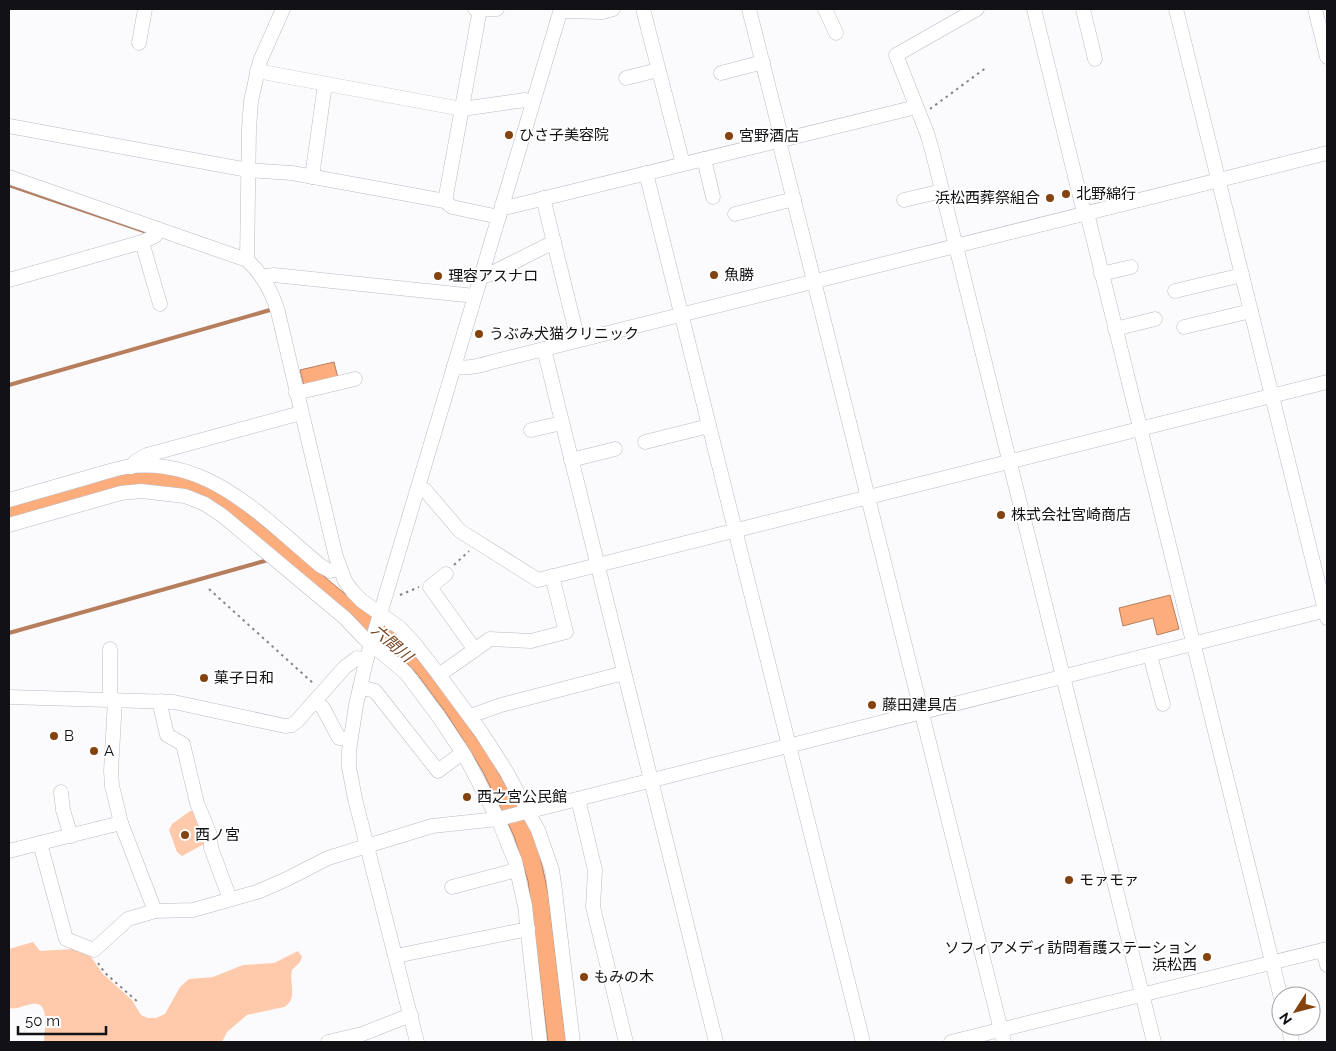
<svg xmlns="http://www.w3.org/2000/svg" width="1336" height="1051" viewBox="0 0 1336 1051" font-family="Raleway,'Noto Sans JP',sans-serif">
<style>
.green{fill:#fecaab}
.water{fill:#fdad7b;stroke:#b67e5d}
.lines{fill:none;stroke-linecap:round;stroke-linejoin:round}
.stream{stroke:#b67e5d;stroke-width:4}
.minor-casing{stroke:#bbbac6;stroke-width:15}
.path{stroke:#858589;stroke-width:2;stroke-dasharray:2.5 4;stroke-linecap:butt}
.minor{stroke:#fff;stroke-width:14}
.poi-dot{fill:#84420f;stroke:#fff;stroke-width:2}
.labels{text-anchor:middle;dominant-baseline:central;stroke-width:4;stroke-linejoin:round;paint-order:stroke}
.poi-label{font-size:15px;fill:#121216;stroke:#fff;text-anchor:start}
.water-label{font-size:16px;font-style:italic;fill:#76421f;stroke:#fff}
</style>
<rect width="100%" height="100%" fill="#fbfbfe"/>
<g class="green">
<polygon points="190,811 194,811 206,843 182,856 177,852 169,830 172,824"/>
<path d="M33 942 40 951 73 949 85 953 91 957 103 974 132 1000 141 1015 148 1018H156L165 1014 180 987 189 979 213 977 243 965 274 963 298 951 302 957 300 962 292 970C289 983 298 1000 284 1007L247 1015 227 1032 222 1042H44C44 1031 51 1000 32 1004 24 1005 17 1010 9 1008V949Z"/>
</g>
<g class="water">
<polygon points="334,362 338,378 304,386 300,370"/>
<polygon points="156,472 171,474 199,482 238,505 350,598 395,633 408,647 449,699 488,755 511,794 532,833 539,852 548,892 566,1042 548,1042 528,881 514,836 504,815 483,772 471,752 446,713 418,675 405,661 384,645 363,631 349,614 175,488 9,520 9,506 112,476 126,473"/>
<polygon points="1170,595 1179,629 1157,635 1153,618 1123,626 1119,608"/>
</g>
<g class="lines">
<g class="stream">
<polyline points="9,185 144,231"/>
<polyline points="9,385 270,310"/>
<polyline points="9,633 268,560"/>
</g>
<defs>
<g id="minor">
<polyline points="475,9 497,9"/>
<polyline points="562,9 566,11 602,12 613,9"/>
<polyline points="643,9 683,164"/>
<polyline points="749,9 782,140"/>
<polyline points="825,9 836,33"/>
<polyline points="977,9 896,55 927,133 933,154 1154,1042"/>
<polyline points="1034,9 1084,213"/>
<polyline points="1083,9 1095,59"/>
<polyline points="1176,9 1327,618"/>
<polyline points="1315,9 1327,57"/>
<polyline points="139,43 145,9"/>
<polyline points="257,71 462,109 525,100 533,102"/>
<polyline points="721,73 763,62"/>
<polyline points="626,78 658,70"/>
<polyline points="9,126 248,170 292,173 445,201 452,207 499,217"/>
<polyline points="779,141 1004,1042"/>
<polyline points="704,159 713,197"/>
<polyline points="646,173 863,1042"/>
<path d="M9 177 247 260C263 275 272 291 278 312L336 557 345 581 353 592 362 601 400 628 414 643 439 675 481 732 506 771 538 830 552 870 555 891 573 1042"/>
<polyline points="312,177 325,84"/>
<polyline points="543,198 578,340"/>
<polyline points="904,200 942,191"/>
<polyline points="445,201 480,9"/>
<polyline points="502,205 509,207 916,107"/>
<polyline points="1087,213 1281,998"/>
<polyline points="735,214 794,199"/>
<polyline points="142,242 160,304"/>
<polyline points="247,260 249,129 251,101 260,61 283,9"/>
<polyline points="482,273 488,275 554,242"/>
<polyline points="1101,274 1131,267"/>
<polyline points="262,277 274,275 475,296"/>
<polyline points="9,280 142,242 155,236 158,229"/>
<polyline points="1175,291 1242,275"/>
<polyline points="1184,327 1251,311"/>
<polyline points="1115,329 1155,319"/>
<polyline points="544,349 716,1042"/>
<path d="M454 366C466 370 481 365 492 362L1327 153"/>
<polyline points="296,393 355,379"/>
<polyline points="531,430 562,423"/>
<polyline points="645,442 709,426"/>
<polyline points="571,460 615,449"/>
<polyline points="131,467 136,461 147,455 301,413"/>
<polyline points="418,488 425,490 460,531 538,580 1327,382"/>
<path d="M9 500C33 493 57 486 82 479 96 475 111 470 126 467 208 455 263 518 321 566L330 571 339 569"/>
<polyline points="9,525 121,493 141,491 185,496 205,504 223,516 345,618 364,638 406,673 439,717 465,756 498,819 515,861 525,906 540,1042"/>
<polyline points="446,574 430,587 475,650"/>
<polyline points="110,649 110,700"/>
<polyline points="1150,655 1163,704"/>
<polyline points="439,675 490,639 531,641 566,632 552,576"/>
<polyline points="360,687 375,691 438,771 462,753"/>
<polyline points="9,697 174,702 285,726 292,725 297,721 345,667 357,658 366,661"/>
<polyline points="115,700 111,771 112,786 121,823 155,911"/>
<polyline points="161,701 161,709 167,735 183,744 197,803 210,835 211,848 230,899"/>
<polyline points="315,701 323,708 339,738 350,739"/>
<polyline points="470,716 501,705 624,673"/>
<polyline points="61,792 63,810 71,836"/>
<polyline points="578,799 595,870 593,907 626,1042"/>
<polyline points="121,823 40,843 66,939 94,950 128,919 155,911 193,910 257,892 287,879 328,858 432,826 498,819 1327,610"/>
<polyline points="9,851 40,843"/>
<polyline points="452,887 517,870"/>
<polyline points="1323,950 1327,965"/>
<polyline points="396,956 528,929"/>
<polyline points="1288,1026 1292,1042"/>
<polyline points="328,1042 362,1034 411,1015"/>
<polyline points="417,1042 355,799 349,767 349,751 356,705 366,661 561,9"/>
<polyline points="951,1042 1327,949"/>
</g>
</defs>
<use href="#minor" class="minor-casing"/>
<g class="path">
<polyline points="930,109 987,67"/>
<polyline points="454,565 469,551"/>
<polyline points="209,589 314,684"/>
<polyline points="400,595 419,587"/>
<polyline points="98,963 105,973 139,1003"/>
</g>
<use href="#minor" class="minor"/>
</g>
<g class="poi-dot">
<circle cx="509" cy="135" r="5"/>
<circle cx="729" cy="136" r="5"/>
<circle cx="1066" cy="194" r="5"/>
<circle cx="1050" cy="198" r="5"/>
<circle cx="714" cy="275" r="5"/>
<circle cx="438" cy="276" r="5"/>
<circle cx="479" cy="334" r="5"/>
<circle cx="1001" cy="515" r="5"/>
<circle cx="204" cy="678" r="5"/>
<circle cx="872" cy="705" r="5"/>
<circle cx="54" cy="736" r="5"/>
<circle cx="94" cy="751" r="5"/>
<circle cx="467" cy="797" r="5"/>
<circle cx="185" cy="835" r="5"/>
<circle cx="1069" cy="880" r="5"/>
<circle cx="1207" cy="957" r="5"/>
<circle cx="584" cy="977" r="5"/>
</g>
<g class="labels">
<g class="poi-label">
<text x="519" y="135">ひさ子美容院</text>
<text x="739" y="136">宮野酒店</text>
<text x="1076" y="194">北野綿行</text>
<text x="1040" y="198" text-anchor="end">浜松西葬祭組合</text>
<text x="724" y="275">魚勝</text>
<text x="448" y="276">理容アスナロ</text>
<text x="489" y="334">うぶみ犬猫クリニック</text>
<text x="1011" y="515">株式会社宮崎商店</text>
<text x="214" y="678">菓子日和</text>
<text x="882" y="705">藤田建具店</text>
<text x="64" y="736">B</text>
<text x="104" y="751">A</text>
<text x="477" y="797">西之宮公民館</text>
<text x="195" y="835">西ノ宮</text>
<text x="1079" y="880">モァモァ</text>
<text x="1197" y="948" text-anchor="end">ソフィアメディ訪問看護ステーション<tspan x="1197" dy="17">浜松西</tspan></text>
<text x="594" y="977">もみの木</text>
</g>
<g class="water-label">
<text transform="translate(392 643) rotate(41)">六間川</text>
</g>
</g>
<rect width="1336" height="1051" fill="none" stroke="#121216" stroke-width="20"/>
<g transform="translate(1296 1011) rotate(234)"><circle r="24" fill="#ffffff" stroke="#a0a0a2"/>
<path d="M0-4L9 19L0 12L-9 19Z" fill="#84420f"/>
<text y="-8" font-size="14" font-weight="bold" text-anchor="middle" fill="#121216">N</text>
</g>
<path d="M18 1026v8h88v-8" fill="none" stroke="#121216" stroke-width="2.5"/>
<text x="25" y="1026" font-size="15" fill="#121216" stroke="#ffffff" stroke-width="4" paint-order="stroke">50 m</text>
</svg>
